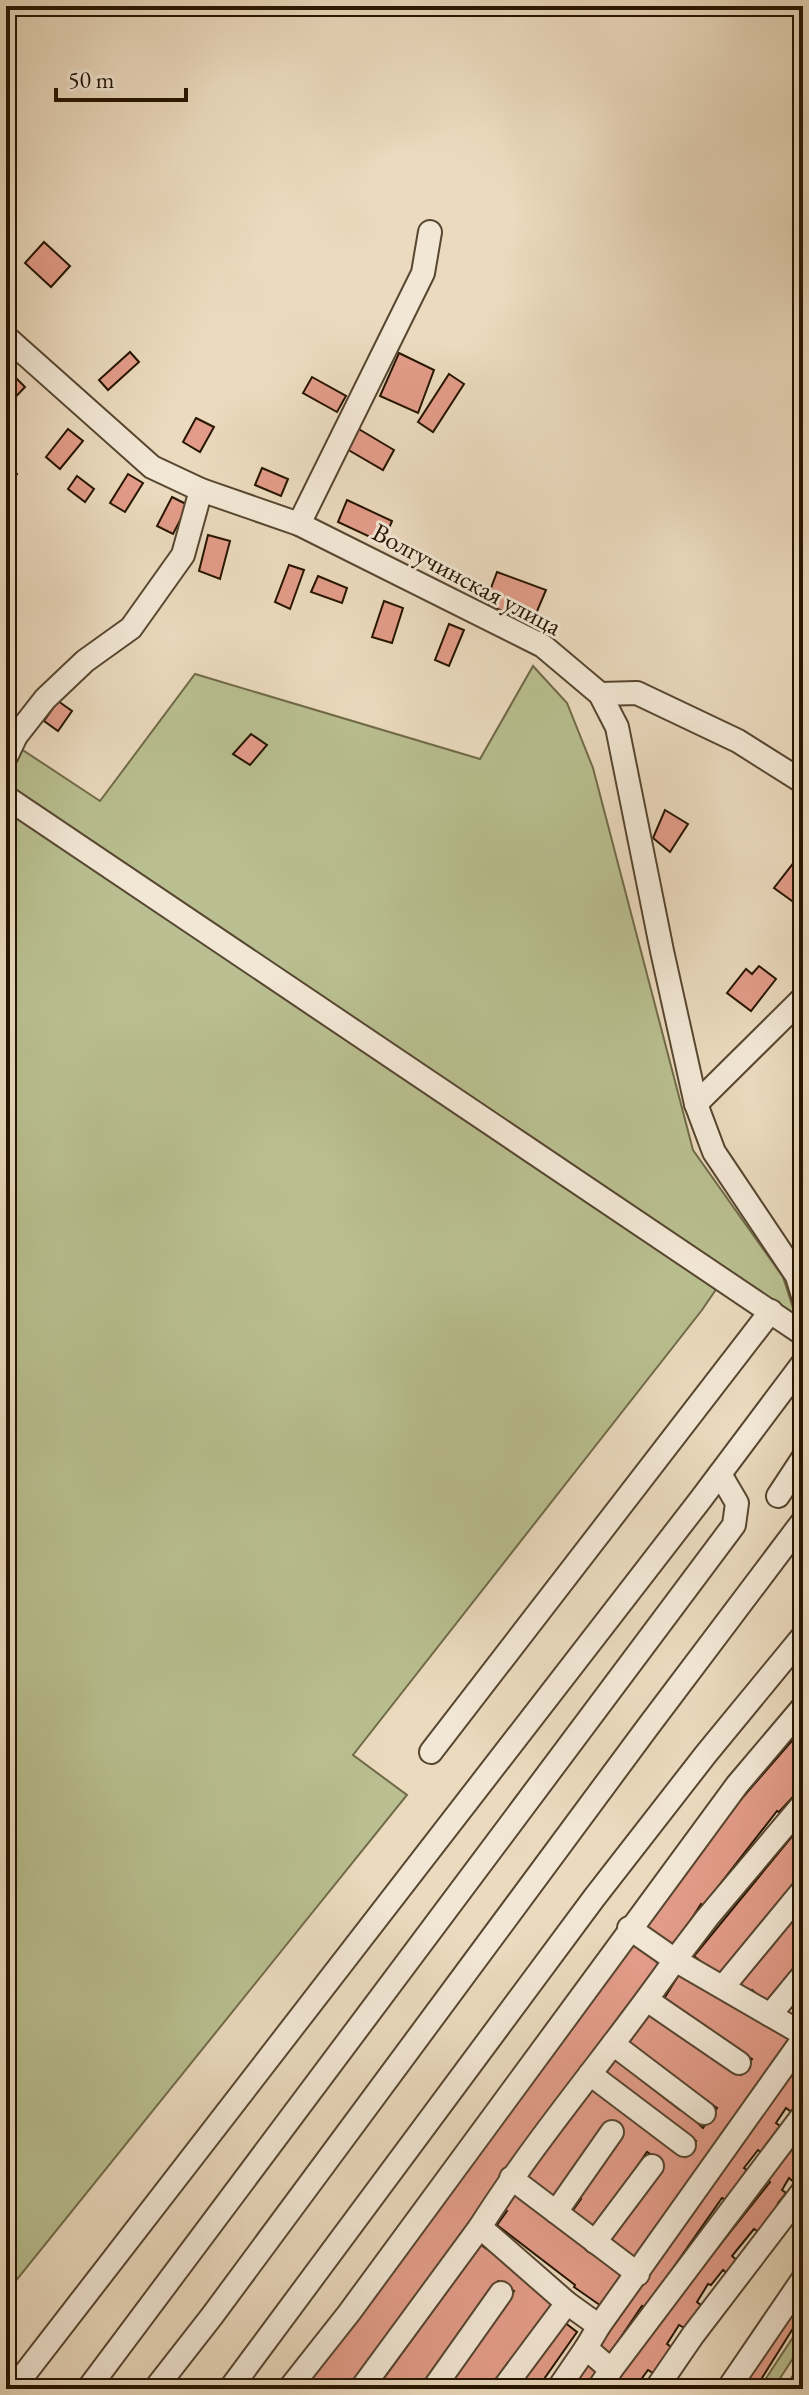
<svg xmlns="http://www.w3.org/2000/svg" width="809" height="2395" viewBox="0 0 809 2395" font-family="'EB Garamond',serif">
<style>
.green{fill:#b9bf90;stroke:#706a48;stroke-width:2}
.building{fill:#e39c89;stroke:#261501;stroke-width:2}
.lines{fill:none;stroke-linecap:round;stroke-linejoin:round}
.minor-casing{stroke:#574630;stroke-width:26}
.minor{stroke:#f2e7d5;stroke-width:22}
.labels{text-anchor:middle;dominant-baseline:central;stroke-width:6;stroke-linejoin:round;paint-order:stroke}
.street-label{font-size:26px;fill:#261501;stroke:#f2e7d5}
</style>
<rect width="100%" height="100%" fill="#ebdabe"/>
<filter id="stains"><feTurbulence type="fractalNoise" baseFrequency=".0025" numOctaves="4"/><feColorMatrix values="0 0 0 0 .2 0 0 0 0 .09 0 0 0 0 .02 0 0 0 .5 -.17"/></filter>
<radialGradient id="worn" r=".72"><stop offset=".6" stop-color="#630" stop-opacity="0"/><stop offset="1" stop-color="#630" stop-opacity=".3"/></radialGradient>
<g class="green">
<polygon points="533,666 567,703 593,768 693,1150 783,1277 797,1320 728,1272 702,1310 353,1755 407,1795 6,2293 6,739 100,801 195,674 480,759"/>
<polygon points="803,2322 803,2343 773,2389 759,2389"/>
<polygon points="803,2360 803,2389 784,2389"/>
</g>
<g class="building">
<polygon points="44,242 70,266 51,287 25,263"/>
<polygon points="130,352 139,362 108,390 99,380"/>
<polygon points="399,353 434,370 418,413 380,396"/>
<polygon points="449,374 464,384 433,432 418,422"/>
<polygon points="15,377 25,387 6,407 6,386"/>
<polygon points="312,377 346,396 337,412 303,393"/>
<polygon points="196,418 214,427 200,452 183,442"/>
<polygon points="357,428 394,450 383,470 345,448"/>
<polygon points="68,429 83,441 60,469 46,457"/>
<polygon points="6,464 17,474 6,486"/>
<polygon points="262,468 288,479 281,496 255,485"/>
<polygon points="128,474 143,483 125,512 110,503"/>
<polygon points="77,476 94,489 85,502 68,489"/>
<polygon points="172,497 188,505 173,534 157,526"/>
<polygon points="347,500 392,521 383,543 338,522"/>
<polygon points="208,535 230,541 220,579 199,571"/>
<polygon points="289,565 304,570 290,609 275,602"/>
<polygon points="497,572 546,590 532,623 485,604"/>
<polygon points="318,576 347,588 342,603 311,592"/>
<polygon points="384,601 403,608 392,643 372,637"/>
<polygon points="449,624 464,630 449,666 435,660"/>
<polygon points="58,701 72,711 58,731 44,721"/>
<polygon points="251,734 267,745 250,765 233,754"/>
<polygon points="665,810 688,824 670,852 653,838"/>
<polygon points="795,861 803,867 803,901 799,906 774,888"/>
<polygon points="759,966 776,979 751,1011 727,993 746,969 752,974"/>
<polygon points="803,1728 803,1786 779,1812 777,1811 703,1906 701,1904 672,1949 640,1930 717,1827"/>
<polygon points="803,1823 803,1874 719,1976 694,1956"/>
<polygon points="803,1904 803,1957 766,2002 752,1990 747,1996 735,1986"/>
<polygon points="631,1940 659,1964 348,2389 302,2389"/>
<polygon points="683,1968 790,2038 637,2260 606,2237 620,2222 663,2163 647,2152 594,2229 571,2213 581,2199 575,2195 555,2200 526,2177 593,2089 685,2157 696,2141 606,2073 616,2059 632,2072 634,2070 642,2077 640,2079 680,2110 683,2109 703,2128 717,2108 628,2044 649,2015 741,2075 752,2059 694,2022 695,2019 662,2002"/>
<polygon points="803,2055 803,2100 794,2114 786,2108 776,2123 783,2128 765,2155 758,2150 744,2168 752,2174 731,2202 722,2198 645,2308 642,2306 608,2356 595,2348"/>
<polygon points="803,2129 803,2172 796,2184 789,2178 782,2190 786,2193 778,2203 782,2206 762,2235 754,2229 732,2256 740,2263 730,2276 723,2270 711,2285 708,2284 697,2302 706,2309 688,2330 679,2325 667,2344 674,2349 656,2375 648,2370 634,2389 611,2389 693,2272 696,2275 770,2182 766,2178"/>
<polygon points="512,2192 627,2279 604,2308 574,2287 575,2285 497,2225 507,2211 501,2207"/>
<polygon points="481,2245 556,2298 491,2389 446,2389 514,2291 498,2281 421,2389 376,2389"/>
<polygon points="803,2291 803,2325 797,2322 755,2389 738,2389"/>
<polygon points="564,2322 577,2332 537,2389 517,2389"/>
<polygon points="585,2362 598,2374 587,2389 566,2389"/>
</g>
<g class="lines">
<defs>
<g id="minor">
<polyline points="6,337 152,467 201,490 299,524 543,646 600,694 617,727 662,951 696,1104 714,1152 797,1276 803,1296"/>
<polyline points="299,524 423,273 430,232"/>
<polyline points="600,694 637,693 738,741 803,782"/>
<polyline points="6,757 16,736 45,699 85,661 131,628 183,555 201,490"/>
<polyline points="6,797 803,1334"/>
<polyline points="696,1104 803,998"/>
<polyline points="778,1496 803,1458"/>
<polyline points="431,1752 771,1311"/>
<polyline points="803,1804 707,1918 675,1960 803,2034"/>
<polyline points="723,1987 803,1890"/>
<polyline points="647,2000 739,2063"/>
<polyline points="770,2015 803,1975"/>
<polyline points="613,2044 704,2113"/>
<polyline points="590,2074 684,2145"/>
<polyline points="511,2178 638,2274"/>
<polyline points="556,2212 612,2132"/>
<polyline points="595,2242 652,2166"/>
<polyline points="567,2303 599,2326 586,2348 611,2370 803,2115"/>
<polyline points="599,2326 803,2039"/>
<polyline points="13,2389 701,1499 803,1363"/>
<polyline points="88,2389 734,1525 737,1503 720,1474"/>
<polyline points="155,2389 212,2316 647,1728 803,1521"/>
<polyline points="230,2389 594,1898 706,1754 803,1636"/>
<polyline points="289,2389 349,2313 737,1785 803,1707"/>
<polyline points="361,2389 480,2227"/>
<polyline points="433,2389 501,2293"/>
<path d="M503 2389 567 2303 480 2227C539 2134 612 2050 675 1960L629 1928"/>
<polyline points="558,2389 586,2348"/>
<polyline points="598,2389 611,2370"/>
<polyline points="656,2389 693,2335 803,2191"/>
<polyline points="728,2389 803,2279"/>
</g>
</defs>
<use href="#minor" class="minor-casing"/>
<use href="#minor" class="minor"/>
</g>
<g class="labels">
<g class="street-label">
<text transform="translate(467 579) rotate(28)">Волгучинская улица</text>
</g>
</g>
<rect width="809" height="2395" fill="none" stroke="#ebdabe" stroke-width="32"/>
<rect x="8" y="8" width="793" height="2379" fill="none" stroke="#261501" stroke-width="4"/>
<rect x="16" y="16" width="777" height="2363" fill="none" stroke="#261501" stroke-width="2"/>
<path d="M56 88v12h130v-12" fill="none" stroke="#261501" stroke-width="4"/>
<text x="68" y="88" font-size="24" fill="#261501" stroke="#f2e7d5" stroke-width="6" paint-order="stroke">50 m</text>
<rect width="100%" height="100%" filter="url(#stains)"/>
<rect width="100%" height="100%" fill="url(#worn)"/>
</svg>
